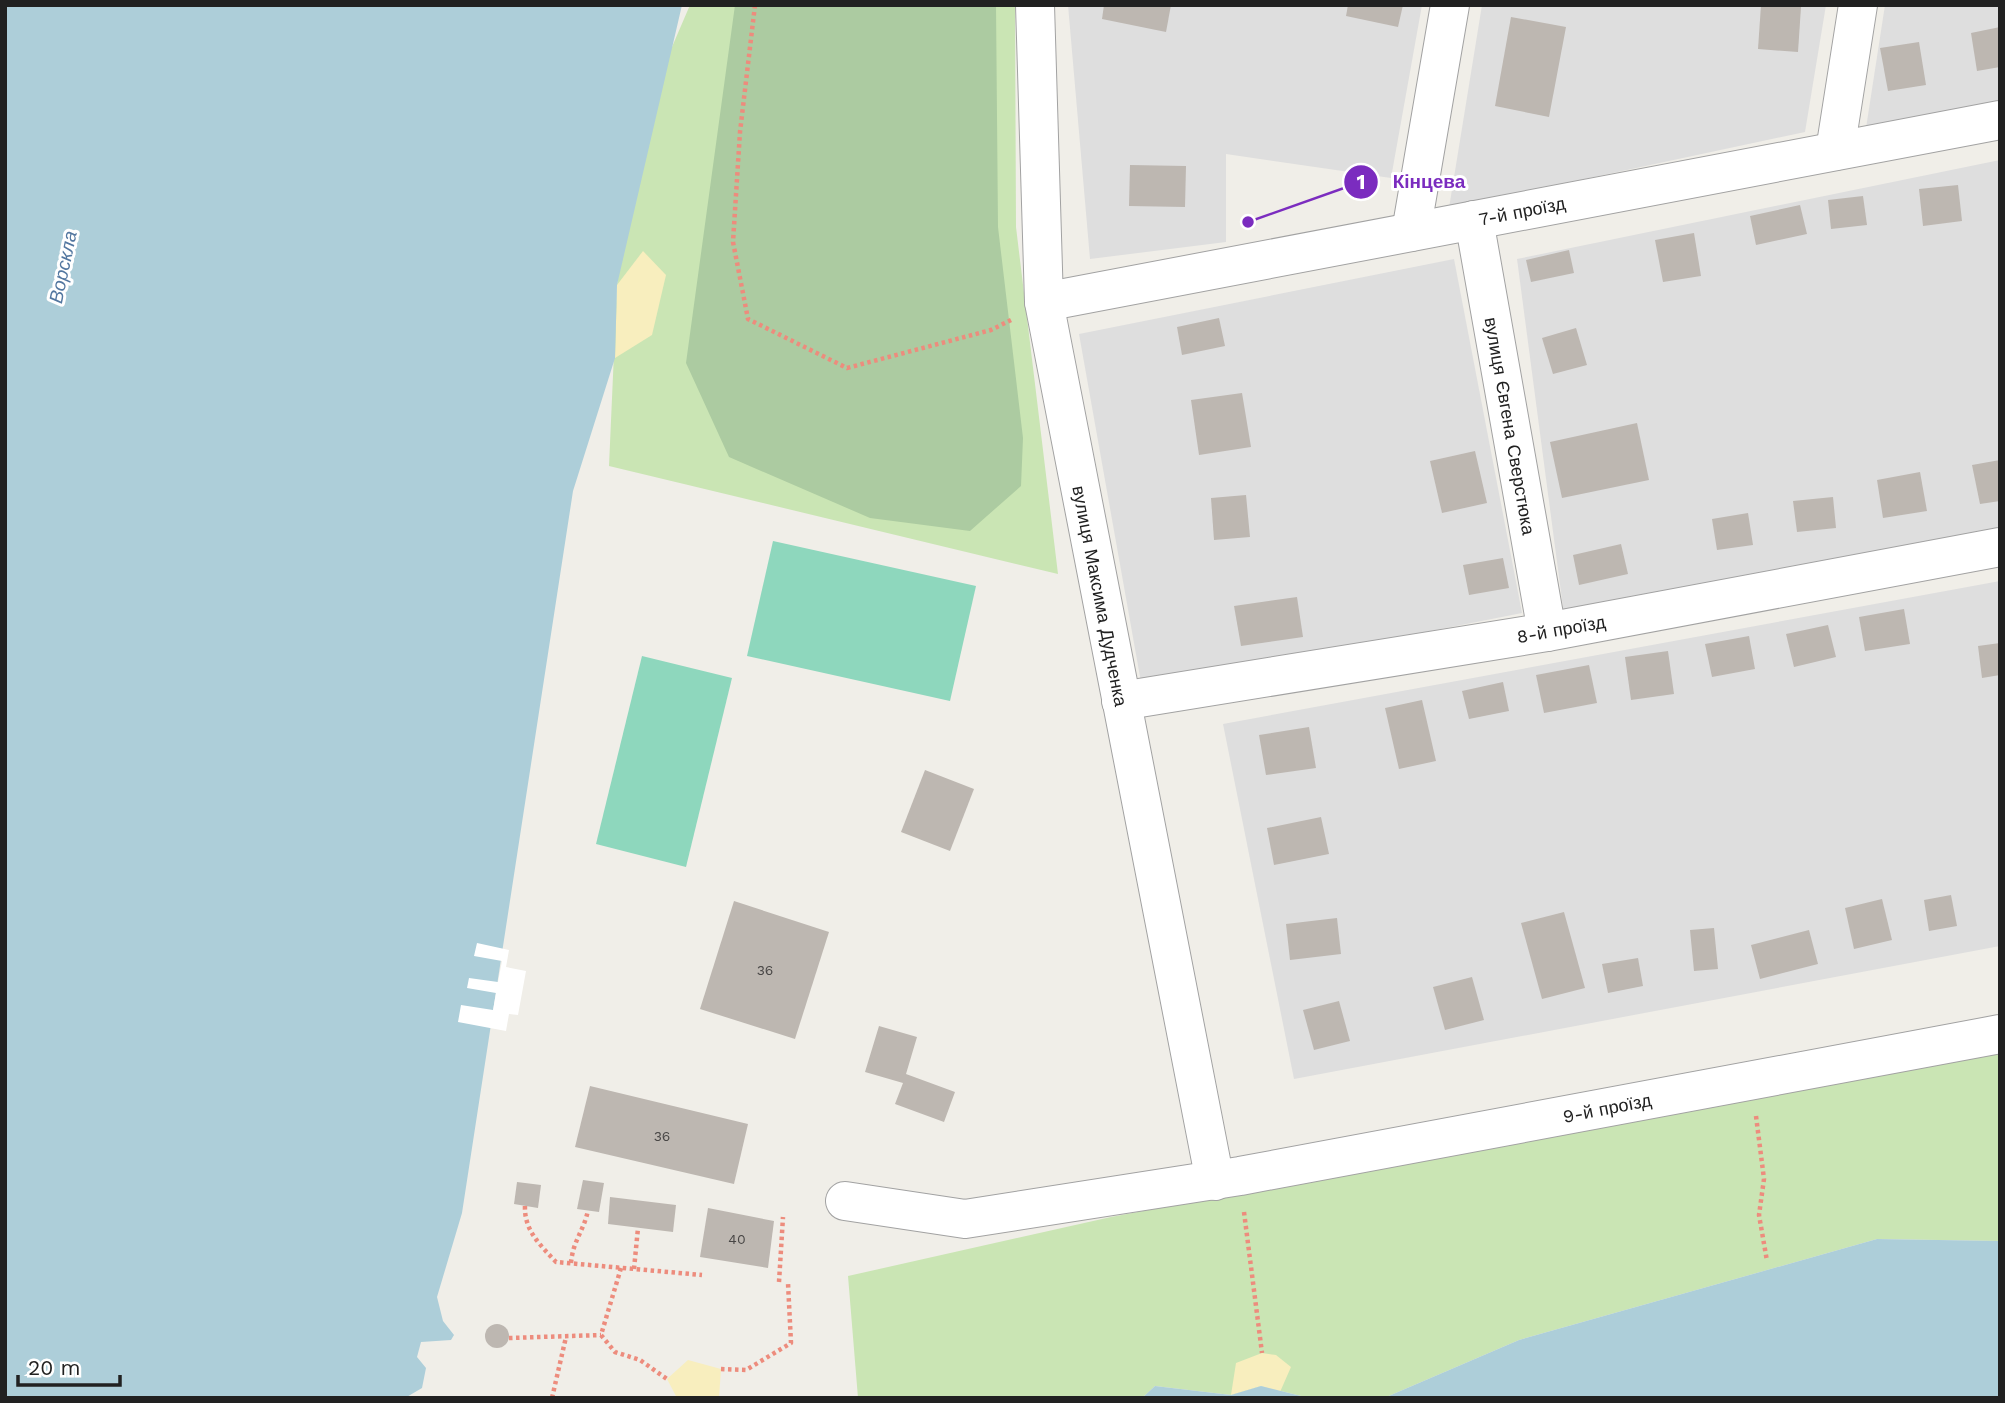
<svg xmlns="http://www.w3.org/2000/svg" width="2005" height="1403" viewBox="0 0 2005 1403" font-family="'Work Sans',sans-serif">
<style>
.residential{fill:#dedede}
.grass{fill:#cae5b4}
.forest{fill:#accba1}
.sand{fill:#f8eebe}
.pitch{fill:#8ed7bd}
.water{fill:#adced9}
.pier{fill:#fff}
.building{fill:#bdb7b1}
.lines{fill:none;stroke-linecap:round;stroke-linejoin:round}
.minor-casing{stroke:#a2a2a2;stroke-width:40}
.path{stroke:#ed8c7d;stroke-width:4.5;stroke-dasharray:3.5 3.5;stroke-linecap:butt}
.minor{stroke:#fff;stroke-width:38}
.labels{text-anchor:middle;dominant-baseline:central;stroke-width:6;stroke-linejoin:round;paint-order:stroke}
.number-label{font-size:14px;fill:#484645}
.street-label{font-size:18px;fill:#212121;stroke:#fff}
.water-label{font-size:19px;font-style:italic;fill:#5377a0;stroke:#fff}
.leader{fill:none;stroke:#7b2cbf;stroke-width:2.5}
.callout-dot{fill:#7b2cbf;stroke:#fff;stroke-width:2.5}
.mark-label{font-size:21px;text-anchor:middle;font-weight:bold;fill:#fff}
.callout-label{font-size:19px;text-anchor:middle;font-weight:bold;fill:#7b2cbf;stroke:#fff;stroke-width:6;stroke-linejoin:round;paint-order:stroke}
</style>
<rect width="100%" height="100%" fill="#f0eee8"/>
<g class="residential">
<polygon points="1068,5 1422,5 1391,178 1226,154 1226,242 1090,259"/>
<polygon points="1482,5 1826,5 1805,132 1449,208"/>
<polygon points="1885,5 2000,5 2000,103 1866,128"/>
<polygon points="2000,160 2000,529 1564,615 1517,259"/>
<polygon points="1454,259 1522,613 1142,688 1079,334"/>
<polygon points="2000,581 2000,946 1294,1079 1223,724"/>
</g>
<g class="grass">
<polygon points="690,5 1015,5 1016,227 1058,574 609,466 617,285 641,119"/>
<polygon points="2000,1051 2000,1241 1877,1239 1519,1340 1384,1398 1309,1398 1261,1386 1231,1395 1155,1386 1142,1398 858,1398 848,1276 1111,1217"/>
</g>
<polygon class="forest" points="735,5 996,5 998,227 1023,438 1021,486 970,531 870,518 729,457 686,363"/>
<g class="sand">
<polygon points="643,251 666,275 652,335 615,358 617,285"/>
<polygon points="1262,1353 1276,1355 1291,1367 1280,1392 1261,1386 1231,1395 1236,1363"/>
<polygon points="688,1360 721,1369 719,1398 677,1398 667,1379"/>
</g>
<g class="pitch">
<polygon points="773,541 976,586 950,701 747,656"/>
<polygon points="642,656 732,678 686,867 596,844"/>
</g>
<g class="water">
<polygon points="5,5 682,5 617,285 615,358 573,491 462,1213 437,1297 443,1321 454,1335 451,1340 421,1342 417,1357 426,1368 422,1388 405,1398 5,1398"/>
<polygon points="1877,1239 2000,1241 2000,1398 1384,1398 1519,1340"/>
<polygon points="1155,1386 1231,1395 1261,1386 1309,1398 1142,1398"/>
</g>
<polygon class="pier" points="477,943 509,950 506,967 526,971 518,1015 509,1014 506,1031 458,1022 461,1005 493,1010 496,993 467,988 469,978 498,982 502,961 474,956"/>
<g class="building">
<polygon points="1104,5 1171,5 1166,32 1102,19"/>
<polygon points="1348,5 1403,5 1398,27 1346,16"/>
<polygon points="1761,5 1801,7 1798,52 1758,49"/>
<polygon points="1511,17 1566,27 1549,117 1495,106"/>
<polygon points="2000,27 2000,67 1977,71 1971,33"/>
<polygon points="1919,42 1926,85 1888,91 1880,48"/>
<polygon points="1130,165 1186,166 1185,207 1129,206"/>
<polygon points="1958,185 1962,221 1923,226 1919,189"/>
<polygon points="1863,196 1867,225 1831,229 1828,200"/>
<polygon points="1800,205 1807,234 1756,245 1750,216"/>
<polygon points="1694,233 1701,276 1663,282 1655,240"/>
<polygon points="1569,250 1574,273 1531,282 1526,260"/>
<polygon points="1219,318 1225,346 1182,355 1177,327"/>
<polygon points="1576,328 1587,365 1553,374 1542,338"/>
<polygon points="1242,393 1251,447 1199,455 1191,400"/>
<polygon points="1637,423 1649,480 1562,498 1550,442"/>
<polygon points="1475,451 1487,503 1442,513 1430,461"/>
<polygon points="2000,460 2000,501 1980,504 1972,465"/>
<polygon points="1920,472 1927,511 1883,518 1877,480"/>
<polygon points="1246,495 1250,537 1214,540 1211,498"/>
<polygon points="1833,497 1836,528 1797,532 1793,501"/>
<polygon points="1748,513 1753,545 1717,550 1712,519"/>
<polygon points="1621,544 1628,574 1579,585 1573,555"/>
<polygon points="1503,558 1509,588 1469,595 1463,565"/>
<polygon points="1297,597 1303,637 1241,646 1234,606"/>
<polygon points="1904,609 1910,644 1865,651 1859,617"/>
<polygon points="1828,625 1836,657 1794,667 1786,634"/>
<polygon points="1749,636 1755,669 1712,677 1705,644"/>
<polygon points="2000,643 2000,675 1982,678 1978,646"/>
<polygon points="1668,651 1674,694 1631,700 1625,657"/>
<polygon points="1589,665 1597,703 1544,713 1536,675"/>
<polygon points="1503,682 1509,711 1469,719 1462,691"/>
<polygon points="1422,700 1436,761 1399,769 1385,708"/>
<polygon points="1309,727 1316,768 1266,775 1259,735"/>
<polygon points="925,770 974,789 950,851 901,832"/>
<polygon points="1321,817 1329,854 1274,865 1267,828"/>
<polygon points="1951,895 1957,926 1929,931 1924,900"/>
<polygon points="1882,899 1892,940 1854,949 1845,908"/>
<polygon points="734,901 829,932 795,1039 700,1009"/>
<polygon points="1564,912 1585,988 1542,999 1521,923"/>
<polygon points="1337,918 1341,954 1290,960 1286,924"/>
<polygon points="1714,928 1718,969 1694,971 1690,930"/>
<polygon points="1809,930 1818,964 1760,979 1751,945"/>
<polygon points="1638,958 1643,986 1608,993 1602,964"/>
<polygon points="1472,977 1484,1020 1445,1030 1433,987"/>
<polygon points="1339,1001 1350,1041 1314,1050 1303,1010"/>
<polygon points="879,1026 917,1037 906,1074 955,1092 944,1122 895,1104 903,1083 865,1072"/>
<polygon points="590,1086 748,1124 734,1184 575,1147"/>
<polygon points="583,1180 604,1183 599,1212 577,1209"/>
<polygon points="517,1182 541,1185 538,1208 514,1204"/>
<polygon points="610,1197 676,1205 673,1232 608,1224"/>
<polygon points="708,1208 774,1221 768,1268 700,1257"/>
<circle cx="497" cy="1336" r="12"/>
</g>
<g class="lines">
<defs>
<g id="minor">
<polyline points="1035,5 1044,302 1215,1181"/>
<polyline points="1835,151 1858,5"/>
<polyline points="1474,220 1547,632"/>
<polyline points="1411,232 1450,5"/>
<polyline points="1044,302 2000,120"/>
<polyline points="1121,701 1547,632 2000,547"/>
<polyline points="845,1201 965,1219 1240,1176 2000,1034"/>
</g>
</defs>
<use href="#minor" class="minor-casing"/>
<g class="path">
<polyline points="755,5 740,132 733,242 748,319 847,368 991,330 1011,320"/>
<polyline points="1756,1116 1764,1179 1759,1215 1767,1261"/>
<path d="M525 1206C524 1230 540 1245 556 1262L702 1275"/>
<polyline points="1244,1212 1262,1353"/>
<path d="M571 1263C573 1240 584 1231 588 1210"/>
<polyline points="621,1268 601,1335 615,1352 640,1360 667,1379"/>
<polyline points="634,1269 638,1228"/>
<polyline points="779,1282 783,1217"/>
<polyline points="509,1338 601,1335"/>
<polyline points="721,1369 746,1370 791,1343 788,1283"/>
<polyline points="552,1398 566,1337"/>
</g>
<use href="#minor" class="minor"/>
</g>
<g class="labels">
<g class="number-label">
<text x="765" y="970">36</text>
<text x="662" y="1136">36</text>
<text x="737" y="1239">40</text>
</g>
<g class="street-label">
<text transform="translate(1522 211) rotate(-11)">7-й проїзд</text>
<text transform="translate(1510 426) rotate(80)">вулиця Євгена Сверстюка</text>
<text transform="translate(1100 596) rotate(79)">вулиця Максима Дудченка</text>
<text transform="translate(1561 629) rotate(-10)">8-й проїзд</text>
<text transform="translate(1607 1108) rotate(-11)">9-й проїзд</text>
</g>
<g class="water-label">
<text transform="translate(63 267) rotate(-78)">Ворскла</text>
</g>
</g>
<path class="leader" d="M1248 222L1361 182"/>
<g class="callout-dot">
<circle cx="1248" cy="222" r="7"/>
<circle cx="1361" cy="182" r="18"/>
</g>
<g class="mark-label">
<text x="1361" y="189">1</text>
</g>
<g class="callout-label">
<text x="1429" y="188">Кінцева</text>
</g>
<rect width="2005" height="1403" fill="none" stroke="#212121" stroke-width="14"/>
<path d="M18 1375v10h102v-10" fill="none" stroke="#212121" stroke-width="3.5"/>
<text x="28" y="1375" font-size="21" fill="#212121" stroke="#ffffff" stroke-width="5" paint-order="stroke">20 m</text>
</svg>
